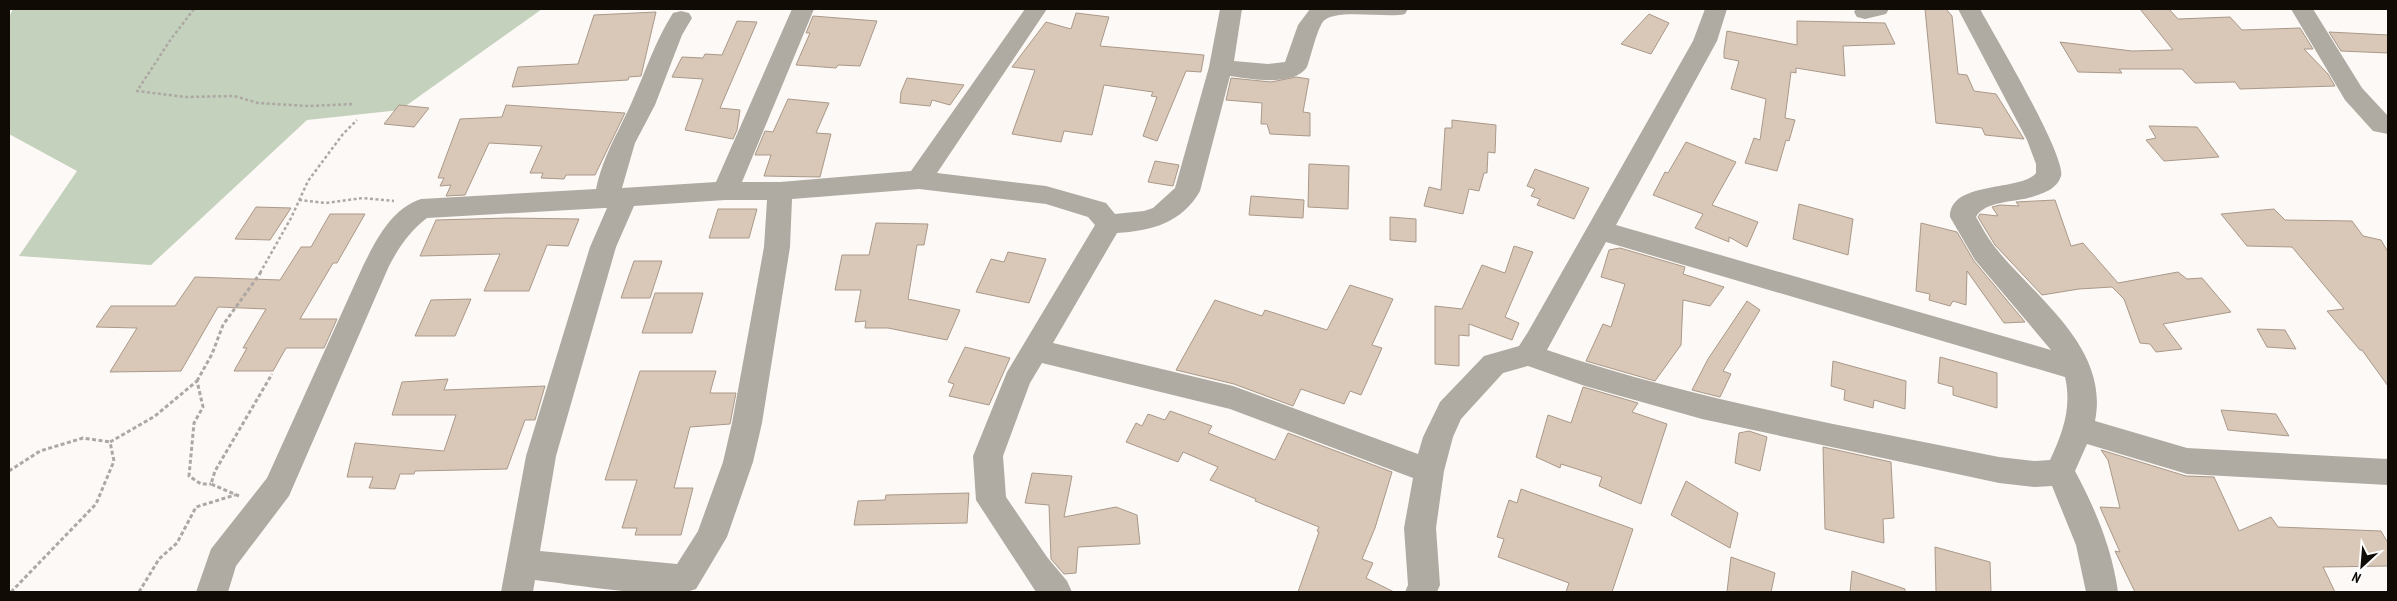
<svg xmlns="http://www.w3.org/2000/svg" width="2397" height="601" viewBox="0 0 2397 601" font-family="'PT Sans Narrow',sans-serif">
<style>
.green{fill:#c4d1bc}
.building{fill:#d9c7b7;stroke:#aa9989}
.lines{fill:none;stroke-linecap:round;stroke-linejoin:round}
.path-far1{stroke:#ada8a4;stroke-width:2.5;stroke-dasharray:3 2.5;stroke-linecap:butt}
.path{stroke:#ada8a4;stroke-width:3;stroke-dasharray:4 2.5;stroke-linecap:butt}
.minor{fill:#afaba2;fill-rule:evenodd}
</style>
<rect width="100%" height="100%" fill="#fdf9f6"/>
<polygon class="green" points="13,9 542,9 400,110 307,120 151,265 19,256 77,171 9,134 9,17"/>
<g class="building">
<polygon points="1925,9 1946,9 1952,16 1958,74 1967,75 1974,91 1996,94 2024,139 1985,135 1982,128 1936,123"/>
<polygon points="2140,9 2169,9 2178,19 2230,17 2242,30 2300,28 2313,49 2304,49 2328,74 2335,86 2240,89 2235,82 2195,83 2182,69 2119,69 2122,73 2078,72 2060,42 2132,51 2173,50"/>
<polygon points="656,12 641,76 629,77 628,80 512,87 518,67 578,64 594,15"/>
<polygon points="1076,13 1109,17 1100,46 1204,55 1201,72 1186,71 1157,141 1143,136 1157,97 1151,96 1153,92 1104,85 1092,135 1064,131 1061,142 1012,134 1035,70 1012,67 1046,22 1071,29"/>
<polygon points="1649,14 1669,23 1651,54 1621,44"/>
<polygon points="813,16 877,21 860,66 838,65 836,68 796,65 810,33 806,33"/>
<polygon points="737,21 757,22 720,108 740,110 737,130 733,139 685,130 703,79 672,77 682,57 703,58 705,54 722,55"/>
<polygon points="1797,21 1885,23 1895,44 1843,46 1845,76 1796,68 1796,73 1791,72 1785,118 1795,120 1789,141 1786,140 1777,171 1745,163 1754,138 1760,140 1766,99 1731,89 1739,61 1724,58 1724,51 1727,31 1797,45"/>
<polygon points="2329,32 2388,35 2388,53 2341,51"/>
<polygon points="1296,77 1309,79 1303,112 1310,113 1310,136 1270,134 1267,124 1261,124 1262,103 1226,100 1231,78 1271,82"/>
<polygon points="907,78 964,85 950,105 932,100 930,106 900,103 901,92"/>
<polygon points="788,99 829,103 816,133 831,134 820,177 764,176 771,155 755,155 765,131 773,132"/>
<polygon points="399,105 429,108 414,127 384,124"/>
<polygon points="506,105 625,113 595,175 566,175 564,179 541,178 543,173 530,173 542,146 489,143 465,195 446,196 451,185 440,186 444,178 438,178 460,119 502,117"/>
<polygon points="1452,120 1496,125 1495,153 1488,152 1487,173 1484,173 1479,191 1469,189 1463,214 1424,206 1429,187 1441,190 1445,128 1452,128"/>
<polygon points="2149,126 2197,127 2219,157 2164,161 2146,140 2156,138"/>
<polygon points="1686,142 1736,162 1712,205 1758,222 1747,247 1729,237 1729,242 1695,228 1703,214 1653,195 1665,172 1668,173"/>
<polygon points="1155,161 1179,165 1173,186 1148,182"/>
<polygon points="1309,164 1349,166 1348,209 1308,207"/>
<polygon points="1535,169 1589,188 1574,219 1537,205 1540,199 1531,196 1535,189 1527,186"/>
<polygon points="1251,196 1304,200 1303,218 1249,215"/>
<polygon points="2055,200 2071,246 2083,243 2118,283 2178,272 2187,279 2202,278 2231,312 2163,324 2182,349 2156,352 2150,344 2140,343 2124,299 2112,287 2079,289 2042,295 1995,245 1978,217 1980,214 1998,216 1992,207 2000,205 2019,206 2016,202"/>
<polygon points="1799,204 1853,219 1848,255 1793,239"/>
<polygon points="256,207 291,208 270,240 235,239"/>
<polygon points="718,209 757,209 749,238 709,238"/>
<polygon points="2274,209 2285,220 2352,221 2363,236 2381,240 2388,252 2388,386 2362,350 2360,350 2327,311 2344,309 2292,247 2247,246 2221,214"/>
<polygon points="330,214 365,214 337,263 333,263 300,319 337,319 324,348 286,348 273,371 234,371 247,348 243,348 266,309 218,307 181,371 110,372 137,328 96,327 111,306 175,306 195,277 280,280 301,247 311,247"/>
<polygon points="1390,217 1416,219 1416,242 1390,240"/>
<polygon points="509,218 579,219 568,246 547,245 529,291 484,291 500,254 420,256 436,220"/>
<polygon points="876,223 928,224 924,245 917,245 908,299 960,310 947,340 888,328 865,328 866,321 855,322 861,290 835,290 842,255 869,255"/>
<polygon points="1921,223 1957,232 1974,261 2025,322 2004,323 1967,271 1966,305 1953,301 1950,306 1929,300 1930,294 1916,291"/>
<polygon points="1514,246 1533,252 1505,317 1519,323 1512,340 1469,324 1469,336 1459,335 1459,366 1435,364 1435,306 1462,309 1482,265 1505,273"/>
<polygon points="1620,248 1685,267 1683,274 1724,287 1710,306 1683,300 1681,345 1655,381 1586,361 1603,324 1611,327 1625,284 1601,277 1609,250"/>
<polygon points="1008,252 1046,259 1029,303 976,292 991,259 1004,262"/>
<polygon points="634,261 662,261 650,298 621,298"/>
<polygon points="1350,285 1393,299 1372,345 1382,348 1361,395 1350,391 1344,404 1301,389 1293,406 1234,384 1176,370 1215,300 1262,316 1265,310 1327,330"/>
<polygon points="655,293 703,293 692,333 642,333"/>
<polygon points="471,299 455,336 415,336 431,300"/>
<polygon points="1747,301 1760,310 1723,371 1731,374 1720,397 1692,390 1708,359"/>
<polygon points="2257,329 2285,330 2296,349 2267,347"/>
<polygon points="965,347 1010,358 989,405 949,396 954,384 948,382"/>
<polygon points="1940,357 1997,373 1997,408 1953,395 1953,387 1938,383"/>
<polygon points="1833,361 1906,381 1905,409 1874,400 1873,408 1844,400 1845,390 1831,386"/>
<polygon points="640,371 716,371 710,393 736,393 730,424 690,427 674,488 693,488 681,535 635,535 637,528 622,528 637,480 605,480"/>
<polygon points="448,379 444,390 545,386 535,420 525,420 507,469 415,471 414,474 400,474 395,489 369,488 373,477 347,477 355,443 444,451 456,415 392,415 402,382"/>
<polygon points="1583,387 1638,403 1632,412 1667,424 1641,504 1599,486 1602,477 1561,464 1560,468 1536,457 1548,415 1571,423"/>
<polygon points="2221,410 2276,414 2289,436 2228,430"/>
<polygon points="1170,411 1212,426 1208,433 1275,460 1288,433 1392,472 1375,528 1362,559 1373,563 1366,578 1394,592 1298,592 1319,532 1317,531 1319,527 1255,501 1256,499 1210,480 1218,467 1183,452 1178,462 1126,442 1136,423 1142,426 1148,414 1165,420"/>
<polygon points="1749,431 1767,437 1760,471 1735,463 1739,433"/>
<polygon points="1823,447 1891,462 1894,518 1883,519 1884,543 1825,529"/>
<polygon points="2101,450 2186,476 2214,477 2239,531 2271,517 2278,527 2381,531 2388,543 2388,566 2323,567 2335,592 2135,592 2115,551 2120,552 2100,507 2120,508 2108,460"/>
<polygon points="1032,473 1072,476 1064,517 1116,507 1137,515 1140,544 1078,547 1076,573 1064,574 1051,559 1049,505 1025,503"/>
<polygon points="1686,481 1738,513 1730,548 1671,515"/>
<polygon points="1521,489 1633,529 1612,592 1566,592 1569,583 1498,557 1504,539 1497,537 1509,500 1517,503"/>
<polygon points="969,493 967,523 854,525 858,501 885,500 886,495"/>
<polygon points="1935,547 1990,562 1991,592 1936,592"/>
<polygon points="1731,557 1775,573 1771,592 1727,592"/>
<polygon points="1852,571 1905,589 1905,592 1850,592"/>
</g>
<g class="lines">
<g class="path-far1">
<polyline points="194,9 171,39 137,91 185,97 234,96 258,103 308,106 352,104"/>
<polyline points="299,200 326,203 363,198 394,201"/>
<polyline points="260,273 291,218 308,181 343,134 357,120"/>
</g>
<g class="path">
<polyline points="197,381 212,354 223,325 261,272"/>
<polyline points="9,471 40,451 83,438 110,442"/>
<polyline points="239,496 211,484 215,471 272,374"/>
<polyline points="11,592 96,504 114,461 110,442 155,416 197,381 203,407 194,423 189,476 201,484 211,484"/>
<polyline points="139,592 159,559 177,543 196,507 235,495"/>
</g>
<g class="minor">
<path d="M792 9H814L742 182H780L911 171 1025 9H1047L937 173 1046 186 1106 203 1115 214 1144 211 1153 208 1175 188 1209 67 1220 9H1242L1234 61 1268 64 1285 62 1298 25 1310 9H1408L1405 14C1387 19 1332 7 1322 23 1315 36 1312 53 1307 67 1294 87 1250 79 1230 76L1200 191C1182 223 1151 231 1117 233L1053 343 1233 386 1418 454 1423 437 1440 402 1484 356 1519 346 1528 332 1693 41 1705 9H1727L1717 41 1616 225 2051 350 1975 260 1950 217C1950 180 2021 192 2036 173V164L2027 140 1958 9H1980C1993 33 2067 157 2061 176 2057 189 2044 193 2032 197 2016 202 1984 201 1976 217 1982 227 1987 237 1994 246 2034 297 2110 347 2095 421L2187 448 2388 459V485L2187 474 2087 444 2075 471C2096 510 2112 549 2118 592H2086L2076 545 2052 486 2035 487 1999 483 1702 419 1585 386 1528 366 1503 373 1461 419 1453 437 1444 471 1436 528 1440 585 1437 592H1405L1408 585 1404 528 1413 478 1230 409 1042 363 1030 383 1003 456 1006 497 1047 557 1067 581 1072 592H1036L976 500 973 456 1007 372 1095 225 1088 217 1046 204 919 189 792 199 790 247 762 423 753 462 727 537 696 589C666 601 571 584 535 580L533 592H501L526 456 590 247 607 208H604L427 218C410 231 399 247 389 266L289 496 236 566 228 592H196L211 549 267 478 363 266C376 240 391 209 421 199L596 189C604 154 617 135 631 104 645 73 655 41 673 13L681 11 689 13 692 18 682 35 655 105 635 143 622 188 716 182ZM725 200H767L764 247 732 423 723 462 698 531 677 564 540 551 556 456 616 247 634 206ZM1606 242 2065 377C2072 407 2063 432 2050 460L2035 461 1999 457C1847 426 1694 400 1547 350Z"/>
<polygon points="1856,9 1889,9 1886,14 1865,19 1857,17 1854,12"/>
<polygon points="2291,9 2313,9 2362,88 2388,116 2388,134 2373,131 2345,100"/>
</g>
</g>
<rect width="2397" height="601" fill="none" stroke="#110b06" stroke-width="20"/>
<g transform="translate(2362 566) rotate(206)" stroke="#ffffff" stroke-width="4" paint-order="stroke">
<path d="M0-4L9 19L0 12L-9 19Z" fill="#110b06"/>
<text y="-8" font-size="14" font-weight="bold" text-anchor="middle" fill="#110b06">N</text>
</g>
</svg>
